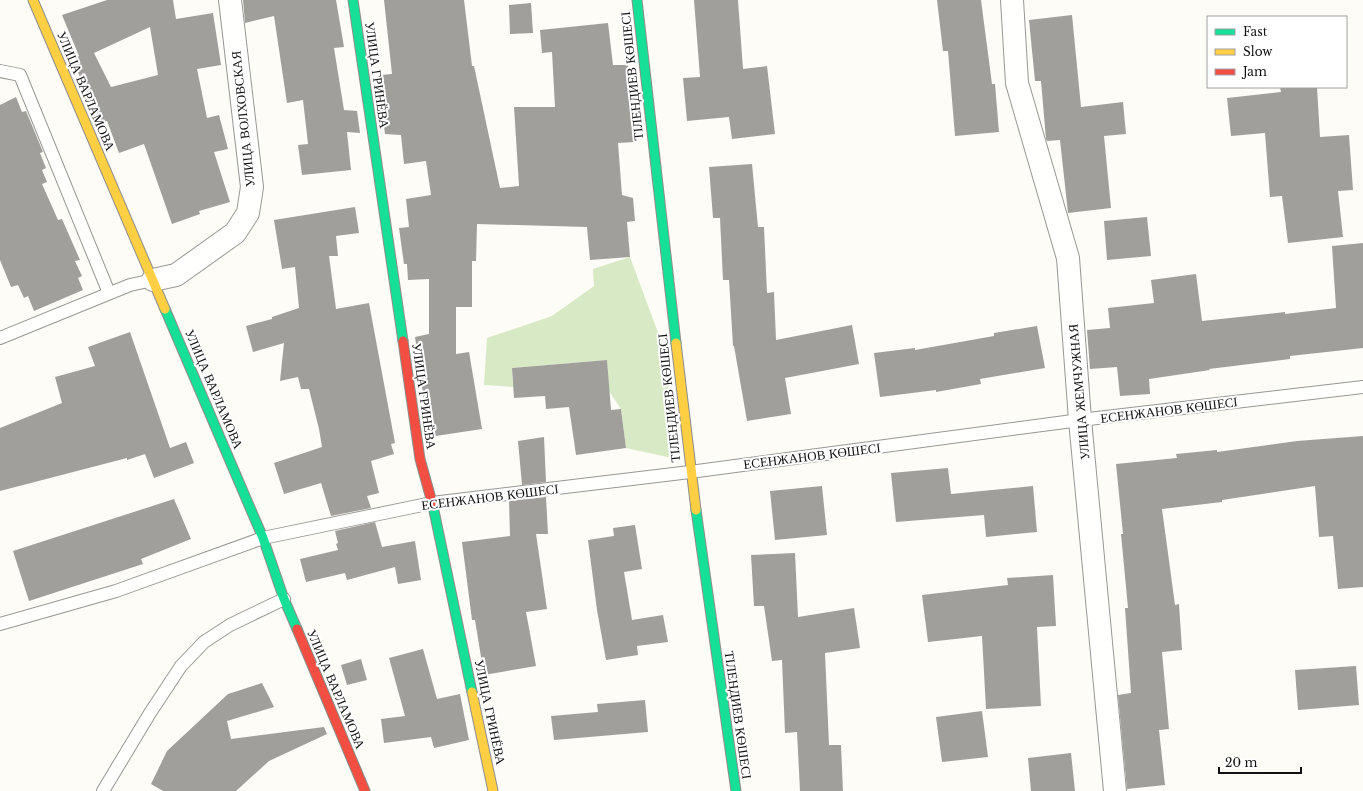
<svg xmlns="http://www.w3.org/2000/svg" width="1363" height="791" viewBox="0 0 1363 791" font-family="'Libre Baskerville',serif">
<style>
.forest{fill:#d8eac5}
.building{fill:#a19f9c;fill-rule:evenodd}
.lines{fill:none;stroke-linecap:round;stroke-linejoin:round}
.lane-casing{stroke:#979795;stroke-width:14}
.street-casing{stroke:#979795;stroke-width:24}
.fast-casing{stroke:#8e8d8b;stroke-width:11}
.slow-casing{stroke:#8e8d8b;stroke-width:11}
.jam-casing{stroke:#8e8d8b;stroke-width:11}
.lane{stroke:#fffffe;stroke-width:12}
.street{stroke:#fffffe;stroke-width:22}
.fast{stroke:#16e098;stroke-width:9}
.slow{stroke:#ffcf43;stroke-width:9}
.jam{stroke:#f24e42;stroke-width:9}
.labels{text-anchor:middle;dominant-baseline:central;stroke-width:4;stroke-linejoin:round;paint-order:stroke}
.street-label{font-size:13px;fill:#111;stroke:#fff}
</style>
<rect width="100%" height="100%" fill="#fdfcf7"/>
<polygon class="forest" points="630,257 667,357 672,458 626,448 621,409 609,391 607,360 512,368 513,387 484,385 487,338 552,316 594,286 593,269"/>
<g class="building">
<path d="M107 0H173L176 19 213 13 221 65 197 69 207 118 219 115 228 149 214 152 230 202 199 211 200 214 172 224 144 144 119 153 107 121 102 123 72 60 79 56 62 15ZM150 27 158 75 111 87 94 53Z"/>
<polygon points="243,0 336,0 344,47 334,48 344,110 357,111 360,133 347,132 351,170 302,175 298,145 308,144 303,100 287,103 274,16 245,23"/>
<polygon points="384,0 464,0 472,66 474,66 500,188 519,186 514,107 555,107 552,52 542,53 540,30 608,23 613,65 628,65 635,142 618,143 622,195 633,198 635,221 627,222 630,257 590,260 587,227 477,224 476,261 472,261 472,307 456,307 456,354 469,352 482,429 429,437 415,337 429,334 429,279 408,280 407,264 404,264 399,228 409,227 406,199 431,195 426,161 404,164 401,135 385,134 382,112 384,112 381,75 392,74"/>
<polygon points="694,0 738,0 743,69 767,66 775,134 732,139 729,117 687,121 683,78 700,77"/>
<polygon points="937,0 981,0 992,84 995,84 999,132 955,136 948,51 943,51"/>
<polygon points="531,3 533,33 510,34 509,5"/>
<polygon points="1072,15 1081,107 1123,102 1126,134 1104,136 1111,208 1068,213 1060,140 1047,141 1046,139 1041,81 1035,81 1029,20"/>
<polygon points="1280,87 1317,87 1320,137 1349,135 1353,190 1338,191 1343,237 1288,243 1282,196 1270,197 1265,133 1231,136 1227,98 1281,92"/>
<polygon points="16,97 22,112 26,111 43,152 40,153 46,168 42,170 47,182 42,184 58,220 62,219 80,260 75,261 82,276 78,278 83,290 34,311 28,296 24,298 18,285 11,287 0,260 0,105"/>
<polygon points="752,164 758,227 764,227 767,293 774,292 776,340 852,325 859,364 785,378 791,414 747,421 734,346 733,346 729,280 723,280 720,218 713,218 709,167"/>
<polygon points="355,207 359,233 336,236 338,256 329,256 336,309 369,303 395,443 391,444 394,454 371,461 379,493 367,496 371,508 331,516 321,483 284,494 274,463 322,447 319,429 309,389 301,389 298,377 280,381 284,343 253,352 246,326 272,319 272,317 299,308 295,267 282,269 274,220"/>
<polygon points="1147,217 1151,256 1107,260 1104,221"/>
<polygon points="1363,243 1363,348 1290,356 1290,359 1209,369 1210,370 1149,379 1150,394 1120,396 1117,367 1090,369 1087,330 1110,328 1108,308 1154,303 1151,280 1196,274 1202,321 1285,312 1285,314 1336,308 1332,246"/>
<polygon points="1037,326 1045,368 980,379 981,384 936,392 936,390 880,397 874,353 915,348 915,350 994,336 994,333"/>
<polygon points="130,332 170,448 186,442 194,463 154,478 145,454 127,460 127,458 0,491 0,428 62,403 55,377 95,366 88,347"/>
<polygon points="607,360 611,410 621,409 626,448 576,455 569,407 546,409 545,396 514,398 512,368"/>
<polygon points="1363,436 1363,587 1338,589 1333,536 1319,537 1315,486 1222,500 1222,502 1162,509 1175,605 1179,604 1182,650 1162,652 1169,729 1159,730 1165,785 1127,789 1118,695 1131,693 1125,608 1128,608 1121,534 1123,534 1116,464 1177,458 1176,454 1217,450 1217,452 1297,441"/>
<polygon points="544,437 546,482 522,485 518,441"/>
<polygon points="948,468 951,494 1033,486 1037,532 986,537 984,515 896,522 891,473"/>
<polygon points="822,486 827,535 775,540 770,491"/>
<polygon points="546,497 548,534 536,534 547,609 526,612 536,666 484,675 475,620 472,620 462,542 510,536 509,501"/>
<polygon points="174,499 191,539 141,559 143,564 29,601 13,551"/>
<polygon points="375,522 382,547 415,541 421,580 398,584 395,567 347,580 345,573 306,582 300,559 338,550 336,544 338,543 335,531"/>
<polygon points="635,525 642,569 624,572 632,620 663,615 668,642 637,646 638,655 606,660 597,610 588,540 614,536 613,528"/>
<polygon points="795,553 798,617 854,608 860,648 825,653 829,745 841,745 843,791 800,791 797,732 785,733 782,660 772,661 764,606 754,606 751,555"/>
<polygon points="1053,575 1056,626 1037,627 1041,706 986,709 982,636 928,642 922,595 1008,585 1007,578"/>
<polygon points="423,649 437,699 460,694 469,740 434,748 431,737 384,743 381,719 405,716 389,658"/>
<polygon points="361,659 367,680 347,685 341,665"/>
<polygon points="1356,666 1359,705 1298,710 1295,670"/>
<polygon points="262,683 274,707 227,721 231,739 324,727 327,734 269,761 236,791 163,791 151,784 167,751 228,694"/>
<polygon points="645,700 648,732 554,740 551,716 598,712 597,704"/>
<polygon points="982,711 988,757 942,762 936,717"/>
<polygon points="1071,753 1075,791 1031,791 1028,758"/>
</g>
<g class="lines">
<defs>
<g id="lane">
<polyline points="0,71 20,75 109,293"/>
<polyline points="0,338 130,285 153,280"/>
<polyline points="0,624 116,591 263,538 432,503 690,472 1080,420 1363,387"/>
<polyline points="103,791 150,713 181,666 204,642 230,625 284,599"/>
</g>
<g id="street">
<polyline points="1012,0 1017,83 1068,258 1080,420 1115,791"/>
<polyline points="153,280 176,275 235,233 248,213 252,187 230,0"/>
</g>
<g id="fast">
<polyline points="353,0 403,341"/>
<polyline points="637,0 676,343"/>
<polyline points="165,309 263,538 284,599 297,629"/>
<polyline points="433,506 472,692"/>
<polyline points="696,510 736,791"/>
</g>
<g id="slow">
<polyline points="33,0 165,309"/>
<polyline points="676,343 696,510"/>
<polyline points="472,692 493,791"/>
</g>
<g id="jam">
<polyline points="403,341 420,459 433,506"/>
<polyline points="297,629 365,791"/>
</g>
</defs>
<use href="#lane" class="lane-casing"/>
<use href="#street" class="street-casing"/>
<use href="#fast" class="fast-casing"/>
<use href="#slow" class="slow-casing"/>
<use href="#jam" class="jam-casing"/>
<use href="#lane" class="lane"/>
<use href="#street" class="street"/>
<use href="#fast" class="fast"/>
<use href="#slow" class="slow"/>
<use href="#jam" class="jam"/>
</g>
<g class="labels">
<g class="street-label">
<text transform="translate(377 75) rotate(82)">УЛИЦА ГРИНЁВА</text>
<text transform="translate(632 76) rotate(-96)">ТІЛЕНДИЕВ КӨШЕСІ</text>
<text transform="translate(86 91) rotate(67)">УЛИЦА ВАРЛАМОВА</text>
<text transform="translate(243 119) rotate(-96)">УЛИЦА ВОЛХОВСКАЯ</text>
<text transform="translate(214 389) rotate(67)">УЛИЦА ВАРЛАМОВА</text>
<text transform="translate(1079 392) rotate(-95)">УЛИЦА ЖЕМЧУЖНАЯ</text>
<text transform="translate(424 396) rotate(82)">УЛИЦА ГРИНЁВА</text>
<text transform="translate(669 398) rotate(-96)">ТІЛЕНДИЕВ КӨШЕСІ</text>
<text transform="translate(1169 410) rotate(-7)">ЕСЕНЖАНОВ КӨШЕСІ</text>
<text transform="translate(812 456) rotate(-7)">ЕСЕНЖАНОВ КӨШЕСІ</text>
<text transform="translate(490 497) rotate(-7)">ЕСЕНЖАНОВ КӨШЕСІ</text>
<text transform="translate(336 689) rotate(67)">УЛИЦА ВАРЛАМОВА</text>
<text transform="translate(490 712) rotate(78)">УЛИЦА ГРИНЁВА</text>
<text transform="translate(738 715) rotate(82)">ТІЛЕНДИЕВ КӨШЕСІ</text>
</g>
</g>
<rect x="1207" y="16" width="140" height="72" fill="#ffffff" stroke="#a0a0a0"/>
<rect x="1215" y="29" width="20" height="6" fill="#16e098" stroke="#a0a0a0"/>
<text x="1243" y="36" font-size="12" fill="#111111">Fast</text>
<rect x="1215" y="49" width="20" height="6" fill="#ffcf43" stroke="#a0a0a0"/>
<text x="1243" y="56" font-size="12" fill="#111111">Slow</text>
<rect x="1215" y="69" width="20" height="6" fill="#f24e42" stroke="#a0a0a0"/>
<text x="1243" y="76" font-size="12" fill="#111111">Jam</text>
<path d="M1219 767v6h82v-6" fill="none" stroke="#111111" stroke-width="2"/>
<text x="1225" y="767" font-size="12" fill="#111111" stroke="#ffffff" stroke-width="3" paint-order="stroke">20 m</text>
</svg>
